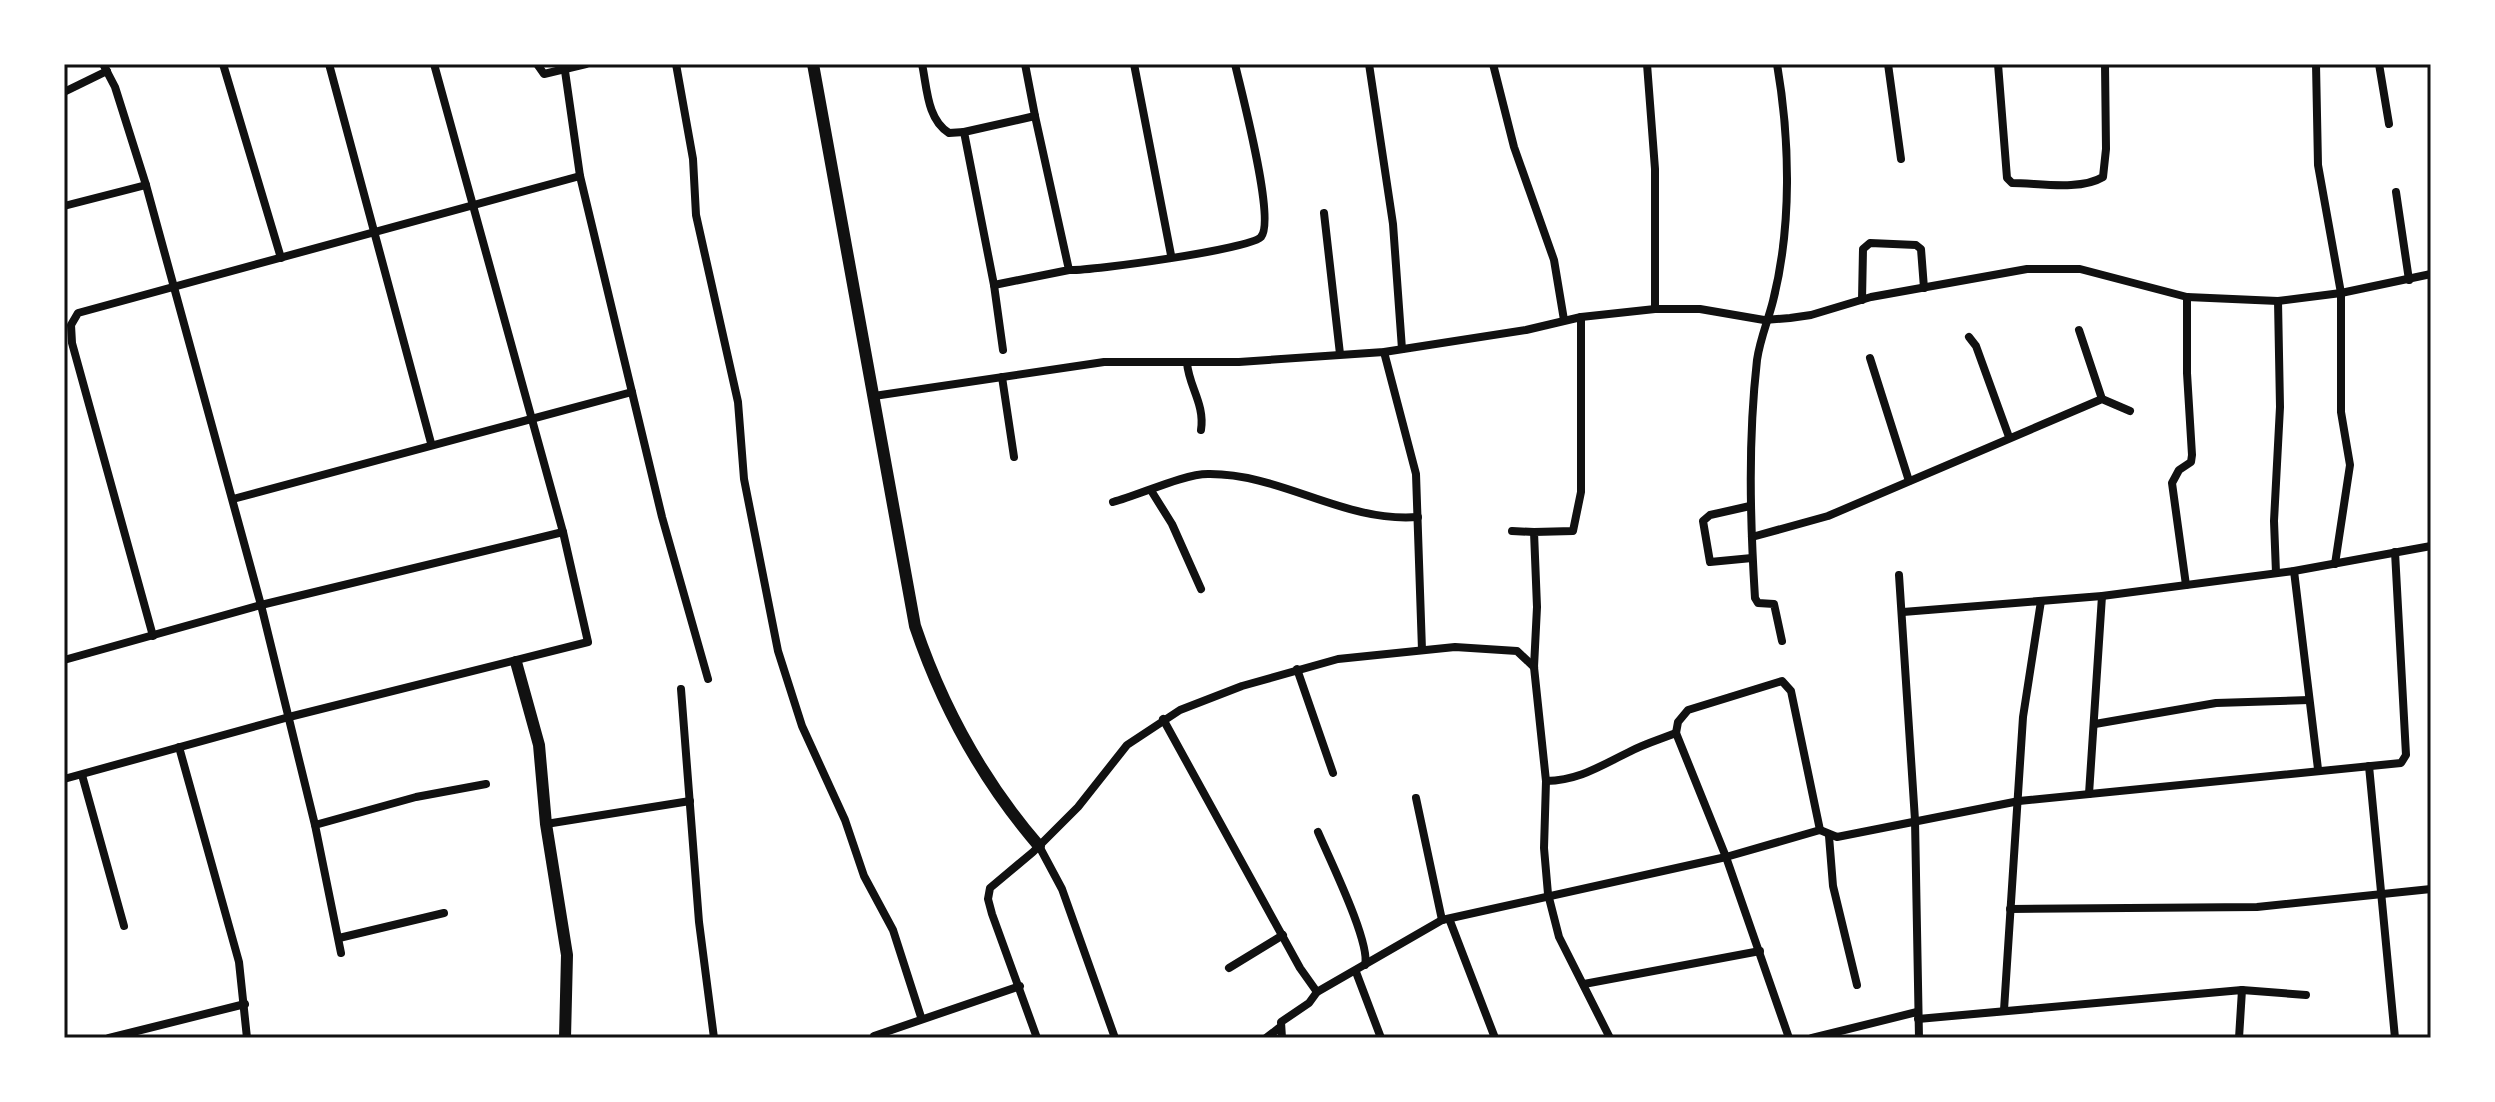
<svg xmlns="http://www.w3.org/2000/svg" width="2495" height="1102" viewBox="0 0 2495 1102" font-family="'IBM Plex Serif',serif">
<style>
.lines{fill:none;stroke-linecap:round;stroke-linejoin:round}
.minor{stroke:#111;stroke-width:8}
.tertiary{stroke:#111;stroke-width:12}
.neatline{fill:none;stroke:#111;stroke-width:3}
</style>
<rect width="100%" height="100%" fill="#fff"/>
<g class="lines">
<g class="minor">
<polyline points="103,64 115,87 146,185 261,605 315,825 341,953"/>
<polyline points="223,64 281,258"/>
<polyline points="329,64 431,443"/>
<polyline points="537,64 544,74 586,64"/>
<polyline points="676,64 693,159 696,215 738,402 744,479 778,651 802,726 845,820 864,876 893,930 921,1017"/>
<path d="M922 64C927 87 927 120 949 133L964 132"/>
<polyline points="1134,64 1171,255"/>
<polyline points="1369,64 1393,224 1402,349"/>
<polyline points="1493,64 1514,147 1554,260 1564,320"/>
<polyline points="1647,64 1655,169 1655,309"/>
<path d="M1777 64C1790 140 1792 226 1773 301 1768 321 1760 339 1757 360 1748 440 1750 518 1755 598L1758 603 1774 604 1782 641"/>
<polyline points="1888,64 1901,159"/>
<path d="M1998 64 2007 178 2012 183C2038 183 2080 191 2103 177L2106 149 2105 64"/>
<polyline points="2316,64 2318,165 2341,293 2341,412 2350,465 2335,564"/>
<polyline points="2379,64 2389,124"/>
<polyline points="565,71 580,176 662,517 708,679"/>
<polyline points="64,92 107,71"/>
<polyline points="2396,192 2409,280"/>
<polyline points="64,206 146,185"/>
<polyline points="1324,213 1340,354"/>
<path d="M1069 270C1091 271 1251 249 1261 237 1276 220 1241 91 1235 64"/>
<polyline points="994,285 1069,270 1035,116"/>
<polyline points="1862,300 1863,249 1870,243 1916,245 1921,249 1924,288"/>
<polyline points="1581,317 1581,492 1573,531 1534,532 1537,607 1534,667 1546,781 1544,848 1548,894 1559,937 1610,1038"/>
<polyline points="2079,330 2102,399"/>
<polyline points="1969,337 1976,346 2009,437"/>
<polyline points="1003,350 994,285 964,132 1035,116 1025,64"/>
<polyline points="1384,352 1416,474 1422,650"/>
<polyline points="1870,358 1909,481"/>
<path d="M1187 363C1189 387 1205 404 1201 430"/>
<polyline points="1002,377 1014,457"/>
<polyline points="874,396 1104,362 1239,362 1384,352 1526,330 1581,317 1655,309 1700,309 1764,320 1790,318 1811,315 1871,297 2027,269 2080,269 2187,297 2278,301 2341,293 2431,274"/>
<polyline points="1152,492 1172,524 1201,589"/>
<polyline points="233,499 632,392"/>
<path d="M1113 502C1140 495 1183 474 1208 474 1281 473 1344 523 1418 517"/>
<polyline points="1750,506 1710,515 1703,521 1710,562 1752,558"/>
<polyline points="1512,531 1534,532"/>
<polyline points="1752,537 1828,516 2102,399 2130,411"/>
<polyline points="2294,571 2318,769"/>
<polyline points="2276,573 2274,521 2280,407 2278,301"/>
<polyline points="1899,575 1915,820 1919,1038"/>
<polyline points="2186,585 2172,483 2179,470 2191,462 2192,455 2187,373 2187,297"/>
<polyline points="1903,612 2102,596 2294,571 2431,546"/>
<polyline points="153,636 72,343 71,325 78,313 580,176"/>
<polyline points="64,660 261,605 563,532"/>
<polyline points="1297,669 1333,773"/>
<polyline points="681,689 699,922 714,1038"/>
<polyline points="1163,719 1300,968 1317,992"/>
<polyline points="2095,724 2216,703 2309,700"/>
<polyline points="1676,733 1726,857 1789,1038"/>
<polyline points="1676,733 1678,722 1688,710 1782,681 1791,691 1820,830"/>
<polyline points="179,747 239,962 247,1038"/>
<polyline points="2369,766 2395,1038"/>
<polyline points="82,775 124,926"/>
<polyline points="64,779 289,717 588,642 563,532 434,64"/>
<path d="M1546 781C1580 780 1600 766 1629 752 1644 744 1661 739 1676 733"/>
<polyline points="2089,794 2102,596"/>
<polyline points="1416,798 1442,920"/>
<polyline points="546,824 690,801"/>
<polyline points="315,825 416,797 486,784"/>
<polyline points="1820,830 1837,837 2019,801 2401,763 2406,755 2395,552"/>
<path d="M1318 832C1329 858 1371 943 1365 965"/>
<polyline points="1829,836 1833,886 1857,985"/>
<polyline points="1039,846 1062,889 1115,1038"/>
<polyline points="2010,909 2257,907 2431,889"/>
<polyline points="1450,921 1495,1038"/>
<polyline points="339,938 444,913"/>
<polyline points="1229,968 1283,935"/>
<polyline points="1356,972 1381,1038"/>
<polyline points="1584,984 1760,951"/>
<polyline points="2242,990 2306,995"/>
<polyline points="2004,1010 2023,717 2041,601"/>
<polyline points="1918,1019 2242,990 2239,1038"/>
<polyline points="874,1036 1020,986"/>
<polyline points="109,1038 245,1004"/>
<polyline points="1037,1038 992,914 988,899 990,888 1033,852 1078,807 1127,745 1180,710 1242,686 1338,659 1455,647 1517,651 1534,667"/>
<polyline points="1266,1038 1279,1028"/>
<polyline points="1282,1038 1281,1022 1309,1003 1317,992 1442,920 1726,857 1820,830"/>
<polyline points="1812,1038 1917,1012"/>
</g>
<g class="tertiary">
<path d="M813 64 915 626C942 706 983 781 1039 846"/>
<polyline points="516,662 539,745 546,824 567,955 565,1038"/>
</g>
</g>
<rect width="2495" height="1102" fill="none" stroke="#ffffff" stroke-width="132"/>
<rect x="66" y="66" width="2363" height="970" class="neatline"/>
</svg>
